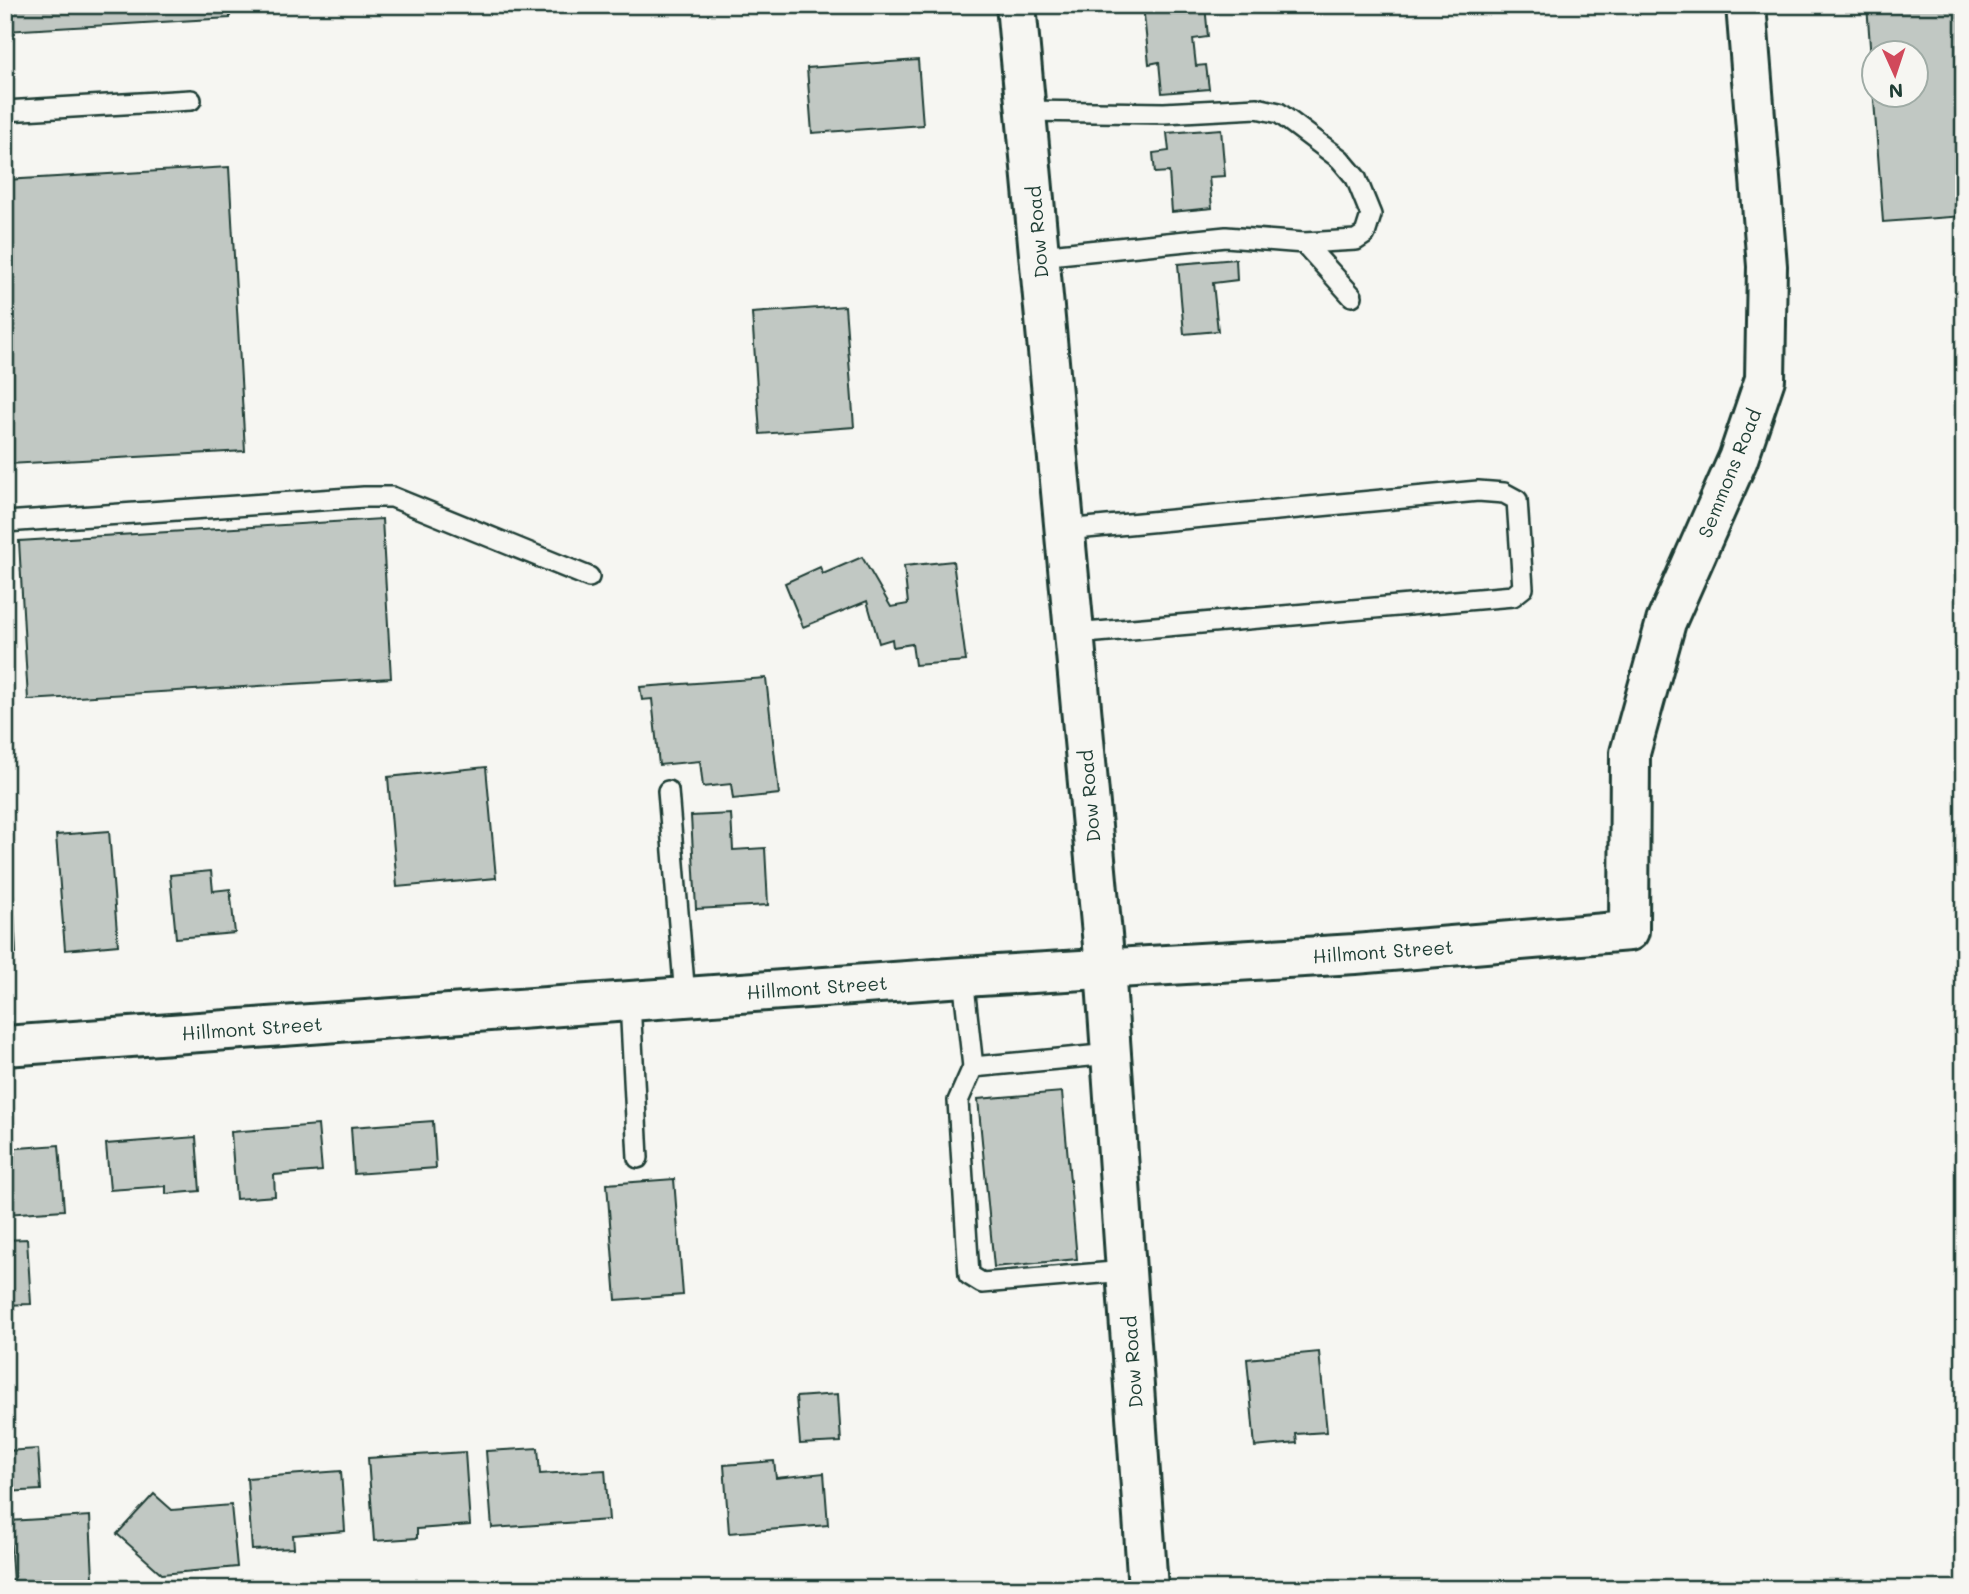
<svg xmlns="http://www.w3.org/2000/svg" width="1969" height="1594" viewBox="0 0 1969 1594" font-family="Mali,sans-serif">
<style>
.building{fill:#c1c8c3;stroke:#1f3d34;stroke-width:2;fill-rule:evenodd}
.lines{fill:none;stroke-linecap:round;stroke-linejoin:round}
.lane-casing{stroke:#1f3d34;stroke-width:24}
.street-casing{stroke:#1f3d34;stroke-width:44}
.lane{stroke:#f6f6f2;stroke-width:19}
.street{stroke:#f6f6f2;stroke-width:38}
.labels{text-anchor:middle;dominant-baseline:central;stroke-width:6;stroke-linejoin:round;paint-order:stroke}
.street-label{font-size:19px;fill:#1f3d34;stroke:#f6f6f2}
</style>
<rect width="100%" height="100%" fill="#f6f6f2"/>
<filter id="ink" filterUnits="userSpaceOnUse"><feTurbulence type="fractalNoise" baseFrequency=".0143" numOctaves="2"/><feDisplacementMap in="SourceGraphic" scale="14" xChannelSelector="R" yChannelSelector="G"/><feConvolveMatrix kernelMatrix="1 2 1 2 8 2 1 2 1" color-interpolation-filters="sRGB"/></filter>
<g filter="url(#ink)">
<g class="building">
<polygon points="5,5 230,5 230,18 5,31"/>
<polygon points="1143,5 1205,5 1208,37 1193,39 1196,66 1206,65 1209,89 1162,93 1159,62 1149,64"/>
<path d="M1867 5H1964V216L1883 222ZM1874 52H1916V94H1874Z"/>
<polygon points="918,60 923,125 812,133 807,68"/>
<polygon points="1221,129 1225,176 1209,177 1212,208 1172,212 1169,172 1155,173 1153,153 1169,151 1167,133"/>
<polygon points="229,167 245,451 9,464 5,397 5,180"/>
<polygon points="1236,259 1237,280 1213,283 1218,331 1184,334 1178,264"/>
<polygon points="845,306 854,427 760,434 752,313"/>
<polygon points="382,519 391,678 28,700 19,541"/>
<polygon points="862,557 891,607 908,604 904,566 953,561 966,661 915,665 912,644 893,647 892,639 879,643 867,601 803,627 785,583 820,567 823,574"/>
<polygon points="766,678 779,794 733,799 731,784 703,787 700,761 659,765 652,699 642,700 640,687"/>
<polygon points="486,767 496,878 397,887 388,777"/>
<polygon points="731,814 733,850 765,848 768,905 696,909 691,816"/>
<polygon points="109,831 118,945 65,950 56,835"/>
<polygon points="211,871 213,891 230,889 235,933 176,938 170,875"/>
<polygon points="5,873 12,873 16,953 5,954"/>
<polygon points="1062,1092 1077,1259 994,1267 978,1099"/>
<polygon points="433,1121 436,1168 354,1174 351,1127"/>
<polygon points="318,1125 322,1171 274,1175 275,1196 236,1199 231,1132"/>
<polygon points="196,1137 200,1191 166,1194 166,1186 110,1190 106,1144"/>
<polygon points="59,1145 64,1210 5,1214 5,1149"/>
<polygon points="674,1179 683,1295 616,1300 607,1184"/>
<polygon points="27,1239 31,1304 5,1305 5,1240"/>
<polygon points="1319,1352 1327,1432 1296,1434 1297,1443 1255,1447 1247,1359"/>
<polygon points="838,1394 841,1442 800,1444 796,1397"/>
<polygon points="538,1448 540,1474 605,1470 609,1520 492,1528 486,1451"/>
<polygon points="38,1449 41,1490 5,1492 5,1451"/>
<polygon points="465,1452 470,1525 417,1529 417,1538 374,1541 368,1458"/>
<polygon points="774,1461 776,1478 824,1473 828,1525 729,1533 724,1465"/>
<polygon points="341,1471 345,1531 293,1535 294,1548 252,1550 247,1478"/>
<polygon points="154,1494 172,1510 231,1505 237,1567 162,1574 117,1534"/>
<polygon points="90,1516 93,1578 13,1583 9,1521"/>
</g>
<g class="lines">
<defs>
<g id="lane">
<polyline points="5,111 191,100"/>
<polyline points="1026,111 1164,113 1257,108 1279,113 1340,159 1356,178 1371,215 1365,234 1356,240 1304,243 1226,237 1039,256"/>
<polyline points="1304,243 1352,296"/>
<polyline points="5,522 364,497 392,497 589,577"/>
<polyline points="1065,530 1478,491 1504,493 1517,500 1523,588 1513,596 1074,634"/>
<polyline points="668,791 685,997"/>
<polyline points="963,977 973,1067 958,1101 969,1275 982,1283 1126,1271"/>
<polyline points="630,1001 638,1158"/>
<polyline points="973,1067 1111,1054"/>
</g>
<g id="street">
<polyline points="1016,5 1105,967 1148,1589"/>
<polyline points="5,1046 963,977 1355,954 1629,931 1630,753 1666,622 1738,459 1765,379 1767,266 1746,5"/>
</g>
</defs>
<use href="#lane" class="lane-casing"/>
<use href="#street" class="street-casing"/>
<use href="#lane" class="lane"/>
<use href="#street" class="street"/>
</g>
</g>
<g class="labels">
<g class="street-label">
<text transform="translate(1037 232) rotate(-95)">Dow Road</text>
<text transform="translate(1729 473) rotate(-68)">Semmons Road</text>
<text transform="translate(1089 796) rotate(-95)">Dow Road</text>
<text transform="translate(1383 951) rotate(-4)">Hillmont Street</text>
<text transform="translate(817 987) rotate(-4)">Hillmont Street</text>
<text transform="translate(252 1028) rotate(-4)">Hillmont Street</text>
<text transform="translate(1132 1362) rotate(-94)">Dow Road</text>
</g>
</g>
<rect width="1969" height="1594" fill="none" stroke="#f6f6f2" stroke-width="28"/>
<rect x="14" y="14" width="1941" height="1566" fill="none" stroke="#1f3d34" stroke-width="2.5" filter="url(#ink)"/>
<g transform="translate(1895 74) rotate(177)"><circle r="33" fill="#f6f6f2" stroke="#a0aca6" stroke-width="2"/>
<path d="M0-5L12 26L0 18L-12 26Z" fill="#d1495b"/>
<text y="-10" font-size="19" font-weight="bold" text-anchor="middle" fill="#1f3d34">N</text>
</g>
</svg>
